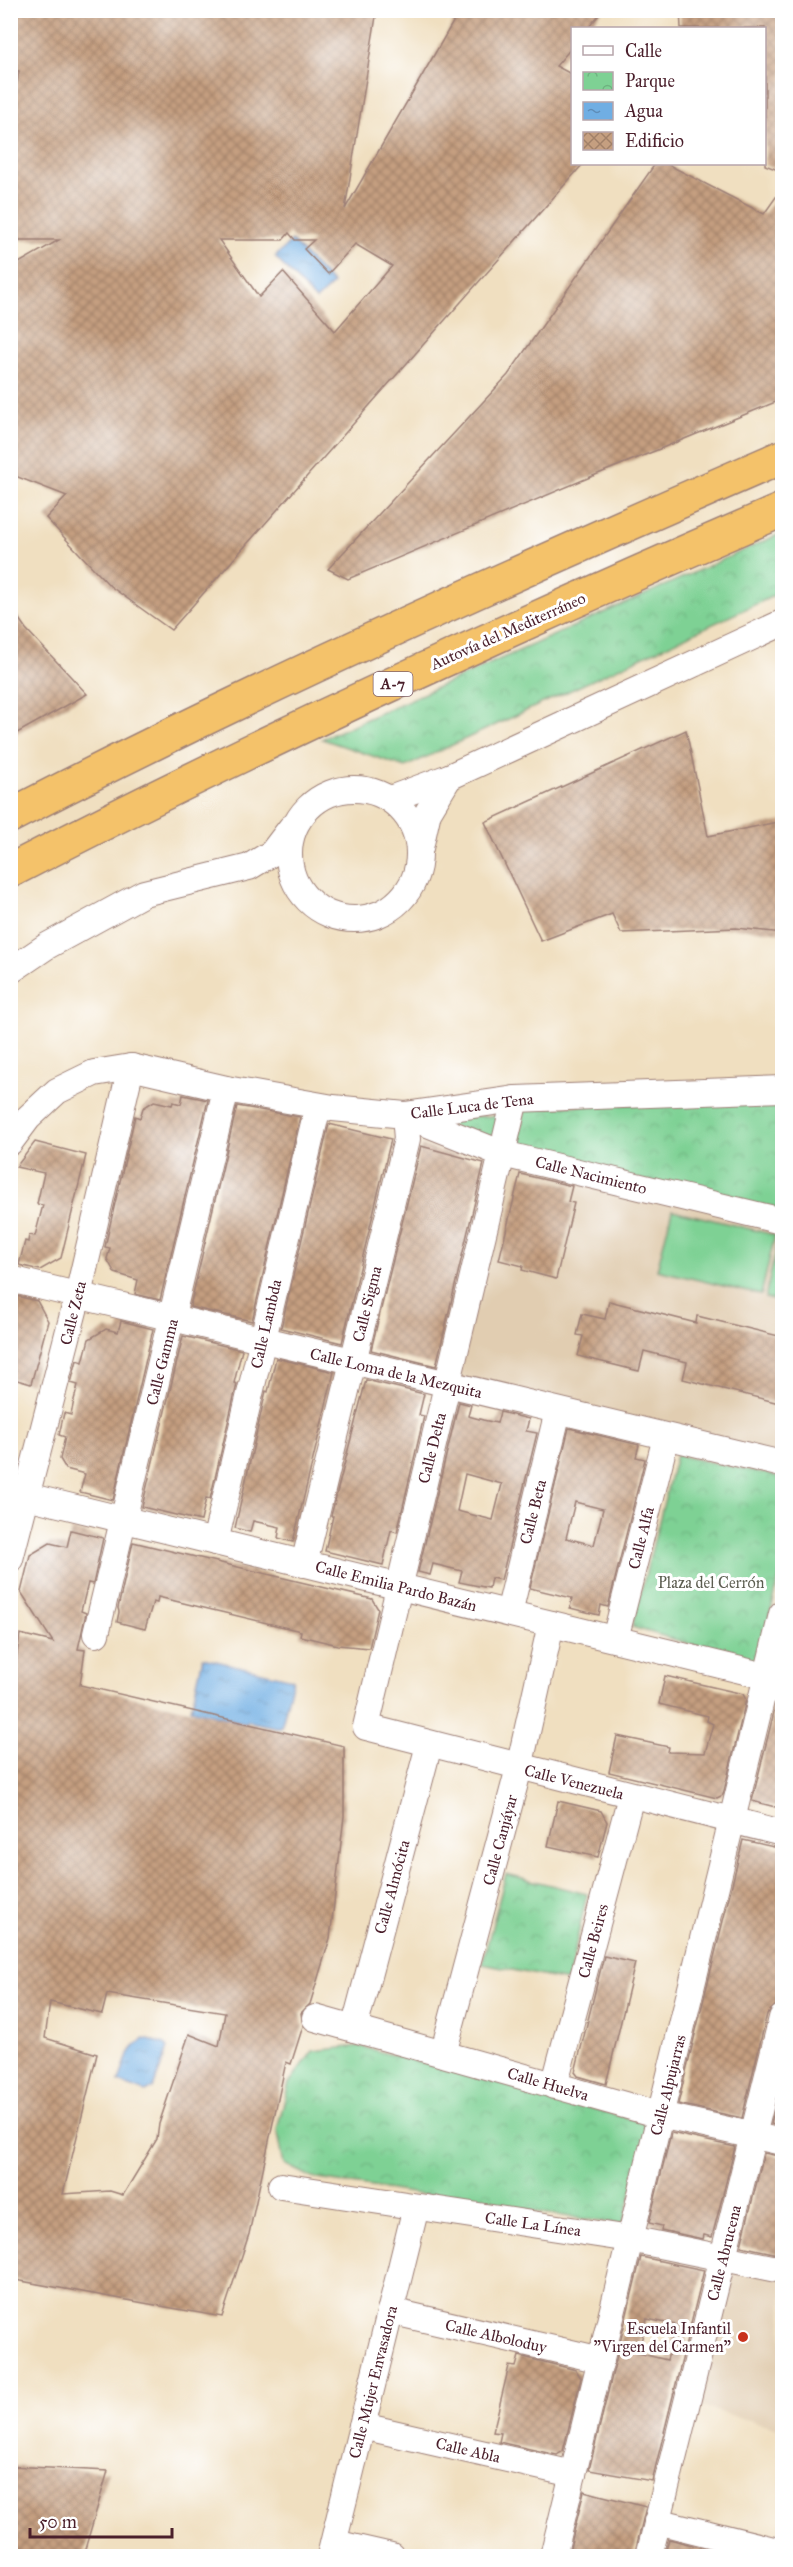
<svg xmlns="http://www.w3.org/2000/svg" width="793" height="2567" viewBox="0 0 793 2567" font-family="'IM FELL Great Primer',serif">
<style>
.built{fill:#e1cdb1}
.park{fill:url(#park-crowns);stroke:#647860;stroke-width:1.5}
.pitch{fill:#7ed194;stroke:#647860;stroke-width:1.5}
.water{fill:url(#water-ripples);stroke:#5d6687;stroke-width:1.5}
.building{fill:url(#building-cross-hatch);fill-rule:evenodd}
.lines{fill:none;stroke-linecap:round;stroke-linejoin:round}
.minor-casing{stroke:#9d7f76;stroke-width:28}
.highway-casing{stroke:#9d7f76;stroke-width:36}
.minor{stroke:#fff;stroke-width:26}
.highway{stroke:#f4c26a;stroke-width:33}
.poi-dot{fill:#c8321e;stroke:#fff;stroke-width:2}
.labels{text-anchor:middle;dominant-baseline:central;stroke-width:6;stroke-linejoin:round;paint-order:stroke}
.shield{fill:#fff;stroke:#80626b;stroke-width:1.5}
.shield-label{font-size:15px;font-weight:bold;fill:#4a1f2b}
.street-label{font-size:16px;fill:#4a1f2b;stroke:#fff}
.park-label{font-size:16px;fill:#5c5d50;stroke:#fff}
.poi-label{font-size:16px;fill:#4a1f2b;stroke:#fff;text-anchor:end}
</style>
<defs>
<pattern id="park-crowns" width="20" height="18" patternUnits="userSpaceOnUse" patternTransform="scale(1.5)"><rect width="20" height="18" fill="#7ed194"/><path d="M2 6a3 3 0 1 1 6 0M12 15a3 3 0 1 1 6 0" fill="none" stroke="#6eb380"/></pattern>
<pattern id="water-ripples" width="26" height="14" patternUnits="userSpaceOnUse" patternTransform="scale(1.5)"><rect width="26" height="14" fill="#70aee3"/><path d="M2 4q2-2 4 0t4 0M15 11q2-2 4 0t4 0" fill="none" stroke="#5e8db8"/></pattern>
<pattern id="building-cross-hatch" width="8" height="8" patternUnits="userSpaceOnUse" patternTransform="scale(1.5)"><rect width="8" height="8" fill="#c59f80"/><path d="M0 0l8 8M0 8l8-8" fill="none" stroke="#a28169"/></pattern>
</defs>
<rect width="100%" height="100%" fill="#fff"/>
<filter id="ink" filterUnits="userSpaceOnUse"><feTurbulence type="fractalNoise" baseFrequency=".0167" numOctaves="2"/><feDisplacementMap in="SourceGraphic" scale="12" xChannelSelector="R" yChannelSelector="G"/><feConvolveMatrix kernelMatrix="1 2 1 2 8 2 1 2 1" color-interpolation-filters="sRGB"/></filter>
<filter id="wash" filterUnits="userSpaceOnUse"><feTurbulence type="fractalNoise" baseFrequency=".008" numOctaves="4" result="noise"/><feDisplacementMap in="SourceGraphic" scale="24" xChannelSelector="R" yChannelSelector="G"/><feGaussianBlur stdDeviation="1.35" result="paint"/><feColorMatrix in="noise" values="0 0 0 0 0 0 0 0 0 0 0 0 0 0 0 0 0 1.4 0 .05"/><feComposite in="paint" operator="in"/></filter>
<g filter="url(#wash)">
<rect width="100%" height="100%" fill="#f0dfc0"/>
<g class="built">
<polygon points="503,1154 782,1221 782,1464 447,1385"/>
<polygon points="723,2257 782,2270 782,2429 687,2403"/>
</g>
<g class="park">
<polygon points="782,533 782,592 405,767 322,739"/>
<polygon points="782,1098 782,1215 517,1149 525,1108"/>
<polygon points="499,1116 496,1144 428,1117"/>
<polygon points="676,1455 782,1477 782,1566 758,1664 632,1627"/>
<polygon points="506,1874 587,1894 568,1981 482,1964"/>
<polygon points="359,2046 650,2124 623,2225 312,2178 284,2164 277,2129 289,2083 313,2051"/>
</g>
<g class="pitch">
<polygon points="672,1210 775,1235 761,1295 657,1270"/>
<polygon points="779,1237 782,1237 782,1302 765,1298"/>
</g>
<g class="water">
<polygon points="292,241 333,284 316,300 275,257"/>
<polygon points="203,1658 293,1679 281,1728 247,1721 246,1723 191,1709"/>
<path d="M144 2039 165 2044 168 2048 153 2088 146 2092 119 2082C125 2063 127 2049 144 2039Z"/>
</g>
<g id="blocks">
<g class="building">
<path d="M10 10H377L345 209 460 10H603L588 28H573V46L556 66 573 75V164H583L171 630 110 586 46 518 67 496 10 474V268L59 240H10V126L19 71 10 70ZM289 233 295 240H314L304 249 328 274 355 244 392 266 335 331 283 272 259 297 219 240H283Z"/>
<polygon points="680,10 783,10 783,172 765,165 765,28 681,28"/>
<polygon points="655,164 667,164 764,214 783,187 783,399 583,480 348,579 328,569 508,375"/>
<polygon points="10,606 26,629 87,694 10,737"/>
<polygon points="686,730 708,836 783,821 783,933 736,928 621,933 612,914 541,941 485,822"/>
<polygon points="183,1095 208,1100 160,1300 135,1294 138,1280 115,1273 107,1259 110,1248 105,1247 135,1116 140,1118 143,1108 154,1101 172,1105 173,1102 181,1104"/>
<polygon points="237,1106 300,1117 252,1321 190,1307"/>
<polygon points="329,1124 391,1139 342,1343 281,1328"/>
<polygon points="35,1142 86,1155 61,1258 40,1270 19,1265 25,1241 28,1242 29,1235 35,1236 43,1205 37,1204 44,1173 16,1167"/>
<polygon points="421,1146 484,1163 436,1366 371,1350"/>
<polygon points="520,1174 572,1186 568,1202 574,1203 556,1279 522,1270 523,1266 499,1260"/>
<polygon points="12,1295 37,1301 48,1321 31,1384 10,1378"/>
<polygon points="609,1301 696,1323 697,1316 783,1337 783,1404 683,1379 687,1362 644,1351 639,1371 578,1356 583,1336 577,1335 582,1314 605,1319"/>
<polygon points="121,1321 153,1329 113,1500 80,1492 85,1474 66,1469 60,1459 65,1437 59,1435 64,1413 71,1415 74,1400 78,1385 71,1383 77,1360 83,1362 89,1339 106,1329 118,1332"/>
<polygon points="183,1336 242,1350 234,1383 237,1384 210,1499 206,1498 201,1521 142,1507"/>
<polygon points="276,1358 334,1372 293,1542 278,1538 280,1527 253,1521 250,1532 235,1528 266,1391 268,1392"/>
<polygon points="366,1380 424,1394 419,1415 424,1416 397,1532 391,1530 383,1565 325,1551 333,1516 331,1516"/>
<path d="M459 1402 471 1405 468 1416 483 1420 497 1423 500 1412 529 1419 526 1431 537 1433 501 1580 491 1578 489 1588 459 1582 462 1571 433 1564 430 1575 418 1572ZM465 1474 502 1484 493 1520 457 1511Z"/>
<path d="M569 1428 639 1445 636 1457 645 1459 608 1607 601 1605 599 1615 570 1608 572 1598 530 1588ZM575 1502 603 1509 594 1545 566 1538Z"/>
<path d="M71 1530 103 1538 93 1584 88 1583 81 1611 86 1613 78 1649 85 1650 80 1685 344 1746V1816L330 1938 310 2004 301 2013 303 2026 291 2064 286 2062 249 2234 222 2317 10 2279V1674H14L20 1634 53 1642 21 1592 30 1555 50 1543 67 1547ZM107 1994 225 2013 219 2046 189 2034 159 2124 157 2139 123 2195 110 2191 63 2194 97 2054 45 2038 50 2002 102 2014Z"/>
<polygon points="133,1542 372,1599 378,1609 369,1648 338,1645 300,1636 301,1631 158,1597 157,1603 153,1602 145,1629 117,1622 119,1612 118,1608"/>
<polygon points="665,1676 743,1694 746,1700 723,1795 717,1798 609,1772 617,1736 669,1747 668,1752 705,1753 713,1724 707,1721 708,1716 659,1704"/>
<polygon points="777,1700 783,1701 783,1809 752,1801"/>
<polygon points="558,1801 601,1811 607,1822 598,1857 548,1846"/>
<polygon points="743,1840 783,1849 783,1978 776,2005 767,2014 742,2118 678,2104"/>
<polygon points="604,1956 635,1963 606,2084 578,2076 575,2072"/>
<polygon points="783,2078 783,2127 771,2124"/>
<polygon points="671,2133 735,2147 712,2237 704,2235 703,2239 661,2230 662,2226 649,2223"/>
<polygon points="764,2153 783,2157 783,2255 741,2246"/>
<path d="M641 2257 704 2270 652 2481 589 2470ZM647 2319 676 2325 667 2360 638 2353Z"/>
<polygon points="519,2356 576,2370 581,2378 563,2451 557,2455 499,2442 501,2433 493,2432 509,2366 516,2367"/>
<polygon points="10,2466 108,2471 83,2556 10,2556"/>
<polygon points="584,2491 646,2507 634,2556 568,2556"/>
<polygon points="669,2539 727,2554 727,2556 664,2556"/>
</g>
</g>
</g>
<g filter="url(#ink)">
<use href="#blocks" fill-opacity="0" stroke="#9d7f76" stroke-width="1.5"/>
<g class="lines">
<defs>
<g id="minor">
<circle cx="354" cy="854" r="65"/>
<polyline points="390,799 449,777 782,623"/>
<polyline points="420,848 428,812 449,777"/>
<polyline points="10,971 47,946 144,893 249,867 272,853 291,828"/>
<polyline points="515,1099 366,1727 782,1833"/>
<polyline points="10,1142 28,1118 57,1091 94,1073 131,1067 226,1089 333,1108 405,1115 515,1099 782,1089"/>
<polyline points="10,1279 782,1464"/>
<polyline points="10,1492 782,1680"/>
<polyline points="215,1542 318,1106"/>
<polyline points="10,1559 78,1295 131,1067"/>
<polyline points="304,1564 407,1139 405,1115 503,1154 782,1221"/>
<polyline points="509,1613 558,1411"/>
<polyline points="96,1634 226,1089"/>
<polyline points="615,1639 666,1437"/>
<polyline points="315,2018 660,2115 782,2142"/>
<polyline points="354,2029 429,1745"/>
<polyline points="443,2054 519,1768 551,1624"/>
<polyline points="554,2086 631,1796"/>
<polyline points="281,2186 630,2239 782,2270"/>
<polyline points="390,2311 601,2360"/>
<polyline points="362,2426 573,2474"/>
<polyline points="657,2521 782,2552"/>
<polyline points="334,2543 391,2556"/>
<polyline points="330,2556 416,2207"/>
<polyline points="553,2556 782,1614"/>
<polyline points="649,2556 782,2018"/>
</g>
<g id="highway">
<path d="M10 816C262 685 522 570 782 457"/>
<path d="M10 871C263 740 522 622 782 510"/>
</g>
</defs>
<use href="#minor" class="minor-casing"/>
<use href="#highway" class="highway-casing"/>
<use href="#minor" class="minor"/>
<use href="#highway" class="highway"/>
</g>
</g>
<circle class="poi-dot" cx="743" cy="2337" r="6"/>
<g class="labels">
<rect class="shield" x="373.5" y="672" width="39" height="24" rx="4.5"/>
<g class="shield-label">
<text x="393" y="684">A-7</text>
</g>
<g class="street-label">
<text transform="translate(508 631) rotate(-24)">Autovía del Mediterráneo</text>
<text transform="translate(472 1106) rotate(-7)">Calle Luca de Tena</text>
<text transform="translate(591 1175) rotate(14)">Calle Nacimiento</text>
<text transform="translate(367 1304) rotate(-76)">Calle Sigma</text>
<text transform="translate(73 1313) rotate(-76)">Calle Zeta</text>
<text transform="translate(266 1324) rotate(-77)">Calle Lambda</text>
<text transform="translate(162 1362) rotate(-76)">Calle Gamma</text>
<text transform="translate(396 1373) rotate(13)">Calle Loma de la Mezquita</text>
<text transform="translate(432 1448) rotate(-76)">Calle Delta</text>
<text transform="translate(533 1512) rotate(-76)">Calle Beta</text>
<text transform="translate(641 1538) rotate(-76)">Calle Alfa</text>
<text transform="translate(396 1586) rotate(14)">Calle Emilia Pardo Bazán</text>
<text transform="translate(574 1782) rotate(14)">Calle Venezuela</text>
<text transform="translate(500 1840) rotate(-75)">Calle Canjáyar</text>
<text transform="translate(392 1887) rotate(-75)">Calle Almócita</text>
<text transform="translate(593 1941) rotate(-75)">Calle Beires</text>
<text transform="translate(548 2084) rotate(16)">Calle Huelva</text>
<text transform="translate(668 2085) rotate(-76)">Calle Alpujarras</text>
<text transform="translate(533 2224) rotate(8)">Calle La Línea</text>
<text transform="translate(724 2253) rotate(-76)">Calle Abrucena</text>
<text transform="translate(496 2336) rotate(13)">Calle Alboloduy</text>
<text transform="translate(373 2382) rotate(-76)">Calle Mujer Envasadora</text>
<text transform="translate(468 2450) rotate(13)">Calle Abla</text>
</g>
<g class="park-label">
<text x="711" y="1582">Plaza del Cerrón</text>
</g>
<g class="poi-label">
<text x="731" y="2328">Escuela Infantil<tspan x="731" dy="18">"Virgen del Carmen"</tspan></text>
</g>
</g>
<rect width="793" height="2567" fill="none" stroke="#fff" stroke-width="36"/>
<rect x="571" y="27" width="195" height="138" fill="#ffffff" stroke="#b7a5aa" stroke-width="1.5"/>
<rect x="583" y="46" width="30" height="9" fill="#ffffff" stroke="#b7a5aa" stroke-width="1.5"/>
<text x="625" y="57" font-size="18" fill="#4a1f2b">Calle</text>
<rect x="583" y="72" width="30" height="18" fill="url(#park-crowns)" stroke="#b7a5aa" stroke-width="1.5"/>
<text x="625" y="87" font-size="18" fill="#4a1f2b">Parque</text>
<rect x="583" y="102" width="30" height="18" fill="url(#water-ripples)" stroke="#b7a5aa" stroke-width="1.5"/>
<text x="625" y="117" font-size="18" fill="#4a1f2b">Agua</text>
<rect x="583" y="132" width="30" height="18" fill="url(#building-cross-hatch)" stroke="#b7a5aa" stroke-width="1.5"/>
<text x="625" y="147" font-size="18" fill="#4a1f2b">Edificio</text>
<path d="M30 2528v9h142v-9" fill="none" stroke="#4a1f2b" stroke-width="3"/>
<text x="39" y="2528" font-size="18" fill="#4a1f2b" stroke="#ffffff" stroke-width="4.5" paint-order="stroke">50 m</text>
</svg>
